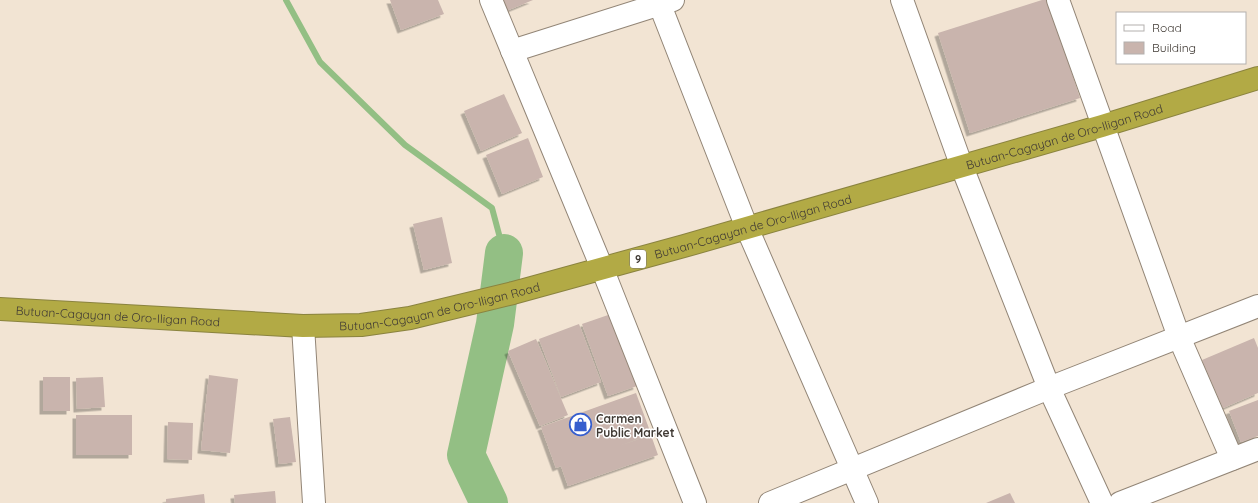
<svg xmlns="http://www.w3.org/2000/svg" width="1258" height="503" viewBox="0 0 1258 503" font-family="Quicksand,sans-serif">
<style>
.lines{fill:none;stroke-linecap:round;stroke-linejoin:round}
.stream{stroke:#93bf84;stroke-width:6}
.river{stroke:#93bf84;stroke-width:38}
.building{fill:#c9b4ad;filter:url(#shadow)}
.street-casing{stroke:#928576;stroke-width:24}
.highway-casing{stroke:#8a833f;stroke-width:24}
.street{stroke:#fff;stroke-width:22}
.highway{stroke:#b2aa45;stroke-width:22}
.labels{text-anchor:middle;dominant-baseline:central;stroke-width:3;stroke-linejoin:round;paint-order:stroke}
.shield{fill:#fff;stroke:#797571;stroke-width:1}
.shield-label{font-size:11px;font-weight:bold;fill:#403a34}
.street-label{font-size:12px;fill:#403a34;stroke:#fff}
.poi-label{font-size:12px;font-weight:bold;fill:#403a34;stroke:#fff;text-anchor:start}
</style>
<defs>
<filter id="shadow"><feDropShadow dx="-3.5" dy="3.5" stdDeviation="0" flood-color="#0004"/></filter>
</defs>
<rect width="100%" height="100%" fill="#f2e4d3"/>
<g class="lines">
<polyline class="stream" points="286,0 320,62 405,145 492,208 504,253"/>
<polyline class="river" points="489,503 466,455 495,324 504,253"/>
</g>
<g class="building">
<polygon points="390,0 438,0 444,14 401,30"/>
<polygon points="501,0 533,0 506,11"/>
<polygon points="1042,0 1048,0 1080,98 970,133 938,33"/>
<polygon points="504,94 522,133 481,151 464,111"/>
<polygon points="528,138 543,177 502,194 486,155"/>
<polygon points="442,217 452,263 424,270 413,224"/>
<polygon points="611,314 637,386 608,396 582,324"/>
<polygon points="579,324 601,382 561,397 539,339"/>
<polygon points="1254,338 1258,348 1258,393 1223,408 1202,360"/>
<polygon points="536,339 568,415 540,426 508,351"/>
<polygon points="209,375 238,379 230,453 201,450"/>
<rect x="43" y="377" width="27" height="34"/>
<polygon points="103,377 105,407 77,409 76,378"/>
<polygon points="636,393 651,434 619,446 651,435 658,455 568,486 561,466 556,468 541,427"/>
<polygon points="1258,400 1258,436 1241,442 1229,411"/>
<rect x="76" y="415" width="56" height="40"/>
<polygon points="290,417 296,462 279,464 273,419"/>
<polygon points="168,422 193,423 192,460 167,459"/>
<polygon points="275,491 276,503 235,503 234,495"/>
<polygon points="1010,493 1015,503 986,503"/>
<polygon points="204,494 205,503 166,503 166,499"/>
</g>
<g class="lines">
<defs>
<g id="street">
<polyline points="491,0 602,268 695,503"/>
<polyline points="658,0 747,228 867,503"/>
<polyline points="902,0 962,167 1049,388 1102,503"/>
<polyline points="1058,0 1179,337 1232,459"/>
<polyline points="512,51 673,0"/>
<polyline points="303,326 314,503"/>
<polyline points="770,503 1049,388 1258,306"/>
<polyline points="1120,503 1258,449"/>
</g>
<g id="highway">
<path id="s1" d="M0 309 303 326 361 325 410 318 513 293 684 246 1102 126 1258 78"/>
</g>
</defs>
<use href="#street" class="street-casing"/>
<use href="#highway" class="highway-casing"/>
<use href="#street" class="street"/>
<use href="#highway" class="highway"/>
</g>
<defs>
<symbol id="shop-ring" viewBox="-11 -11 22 22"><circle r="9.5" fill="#fff" stroke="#365ece" stroke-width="1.5"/><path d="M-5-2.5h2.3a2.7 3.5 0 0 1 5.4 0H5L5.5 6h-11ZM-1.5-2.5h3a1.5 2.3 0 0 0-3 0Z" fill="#365ece"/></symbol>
</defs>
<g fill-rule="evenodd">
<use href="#shop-ring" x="568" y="412" width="25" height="25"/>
</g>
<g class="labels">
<rect class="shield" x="630" y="250" width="16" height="18" rx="3"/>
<g class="shield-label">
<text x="638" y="259">9</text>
</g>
<g class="street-label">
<text stroke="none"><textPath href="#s1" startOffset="1090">Butuan-Cagayan de Oro-Iligan Road</textPath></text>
<text stroke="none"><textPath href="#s1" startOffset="766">Butuan-Cagayan de Oro-Iligan Road</textPath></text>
<text stroke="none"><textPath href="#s1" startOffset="442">Butuan-Cagayan de Oro-Iligan Road</textPath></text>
<text stroke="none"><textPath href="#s1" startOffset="118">Butuan-Cagayan de Oro-Iligan Road</textPath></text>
</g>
<g class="poi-label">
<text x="596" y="418">Carmen<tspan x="596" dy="14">Public Market</tspan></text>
</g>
</g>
<rect x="1116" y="12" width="130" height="52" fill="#ffffff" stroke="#b3b0ae"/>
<rect x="1124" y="25" width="20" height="6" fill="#ffffff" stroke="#b3b0ae"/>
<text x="1152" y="32" font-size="12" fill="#403a34">Road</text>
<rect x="1124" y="42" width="20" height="12" fill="#c9b4ad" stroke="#b3b0ae"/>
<text x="1152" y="52" font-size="12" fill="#403a34">Building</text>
</svg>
